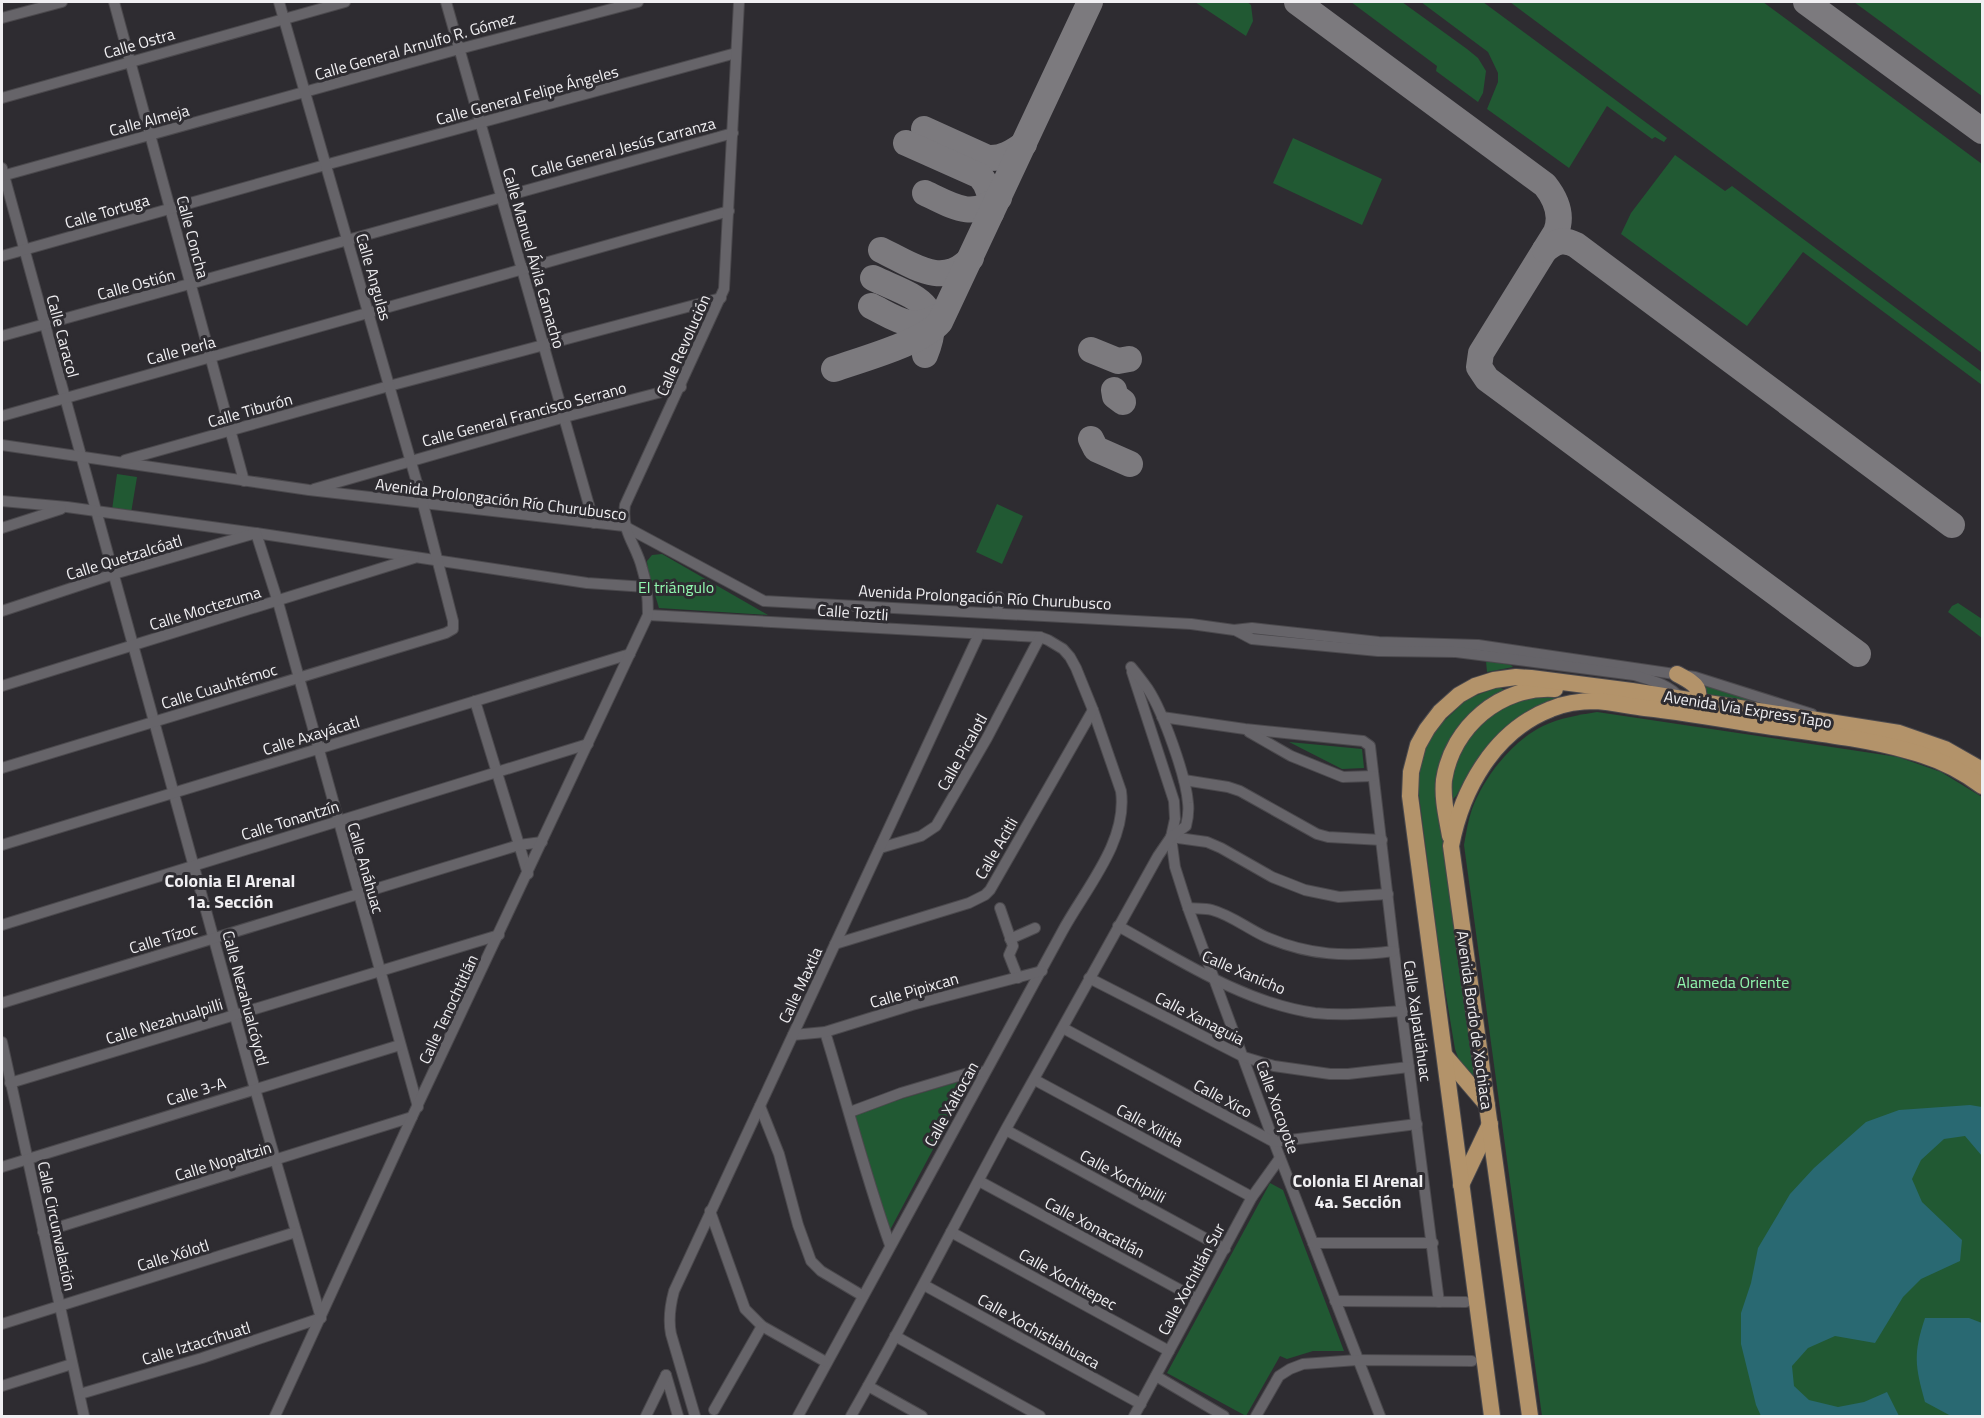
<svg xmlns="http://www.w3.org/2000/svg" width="1984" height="1418" viewBox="0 0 1984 1418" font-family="'Titillium Web',sans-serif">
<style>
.green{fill:#215933}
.water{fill:#296972}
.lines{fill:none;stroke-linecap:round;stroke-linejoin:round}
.taxiway{stroke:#7c7a7e;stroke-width:26}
.minor-casing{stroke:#4b494d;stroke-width:12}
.primary-casing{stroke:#4b494d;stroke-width:18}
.minor{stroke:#666469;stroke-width:10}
.primary{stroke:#b3936a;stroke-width:16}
.labels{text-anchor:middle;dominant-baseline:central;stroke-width:6;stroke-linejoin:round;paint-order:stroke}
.street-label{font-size:16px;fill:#f0eff2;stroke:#2e2c31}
.park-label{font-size:16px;fill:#91f7ae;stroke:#2e2c31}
.neighbourhood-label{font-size:18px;font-weight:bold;fill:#f0eff2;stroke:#2e2c31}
</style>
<rect width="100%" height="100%" fill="#2e2c31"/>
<g class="green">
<polygon points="1195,2 1247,2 1251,5 1253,21 1246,36"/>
<polygon points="1351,2 1402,2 1467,49 1478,58 1486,71 1483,93 1478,102 1436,71 1437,66"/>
<polygon points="1421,2 1483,2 1667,138 1664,142 1655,137 1652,139 1607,106 1569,168 1487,109 1498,82 1498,73 1488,52"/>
<polygon points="1510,2 1763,2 1982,164 1982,353"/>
<polygon points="1854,2 1982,2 1982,96"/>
<polygon points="1293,138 1382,179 1362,225 1273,183"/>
<polygon points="1675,155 1725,191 1732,186 1982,372 1982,385 1803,252 1747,326 1621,234 1631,213"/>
<polygon points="117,474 137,477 131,513 112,510"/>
<polygon points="997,504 1023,516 1002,564 976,552"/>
<polygon points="662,554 768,615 659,608 648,572 647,561 652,555"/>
<polygon points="1958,603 1982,619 1982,638 1948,612 1952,606"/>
<polygon points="1486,661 1511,665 1513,667 1487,672"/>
<polygon points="1701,684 1762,703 1708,699"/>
<path d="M1498 687 1503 689V693L1445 757 1478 1079C1465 1075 1459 1061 1455 1049L1440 959 1417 780 1424 749 1436 729 1467 699Z"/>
<path d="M1559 693 1560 698 1493 740 1475 763 1456 796 1453 799 1451 798C1451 762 1464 740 1490 716 1495 712 1502 704 1508 702 1524 696 1543 696 1559 693Z"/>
<path d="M1597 712 1898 757 1941 772 1982 797V1416H1542L1464 845C1466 833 1468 821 1472 809 1484 777 1512 741 1543 726 1560 718 1578 715 1597 712Z"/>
<polygon points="1289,742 1362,749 1364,768 1342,769"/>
<polygon points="971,1078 890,1230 852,1114"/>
<polygon points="1270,1183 1283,1190 1344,1351 1313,1351 1287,1359 1280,1356 1246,1416 1167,1373"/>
</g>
<g class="water">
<polygon points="1970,1105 1982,1107 1982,1156 1965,1136 1944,1139 1921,1160 1912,1179 1922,1202 1962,1240 1960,1261 1921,1279 1903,1297 1875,1343 1835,1336 1808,1348 1792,1366 1794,1386 1809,1400 1838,1407 1864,1402 1887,1392 1899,1416 1761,1416 1756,1405 1741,1344 1741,1313 1751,1283 1758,1248 1790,1194 1814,1168 1866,1122 1899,1110"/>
<path d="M1925 1318H1969L1982 1323V1416H1951L1925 1402C1915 1366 1913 1354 1925 1318Z"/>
</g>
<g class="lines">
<g class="taxiway">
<path d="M1297 2 1545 185C1556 199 1563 215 1556 232L1481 353 1479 367 1487 379 1858 654"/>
<polyline points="1806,2 1982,131"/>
<path d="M924 129 988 158C1002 159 1013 152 1024 144"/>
<path d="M906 143 980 176C990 187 992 199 991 213"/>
<path d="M925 193C953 206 971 220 999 198"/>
<path d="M881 250C911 264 943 290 971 258"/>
<path d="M1545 250C1555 242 1563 238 1576 245L1952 525"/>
<path d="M873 278C913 297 947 302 925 355"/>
<path d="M871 306C897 319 911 332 939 316"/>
<polyline points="1091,350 1118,361 1129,359"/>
<path d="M834 369C862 359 922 343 940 322L1090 2"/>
<polyline points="1114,390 1115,396 1123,402"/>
<polyline points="1091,439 1096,449 1130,464"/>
</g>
<defs>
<g id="minor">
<polyline points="114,2 244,481"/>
<polyline points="446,2 594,523"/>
<polyline points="2,18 62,2"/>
<polyline points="2,98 345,2"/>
<polyline points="2,168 255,1089 321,1318"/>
<polyline points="2,176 459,49 638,2"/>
<polyline points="2,256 325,165 736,53"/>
<polyline points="2,336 733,133"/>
<polyline points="2,416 729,211"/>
<polyline points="2,445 309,490 624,526 764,601 1191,624 1234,630 1252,628 1379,642 1478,645 1695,677 1812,714"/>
<polyline points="125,460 389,386 721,298"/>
<polyline points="314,489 565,417 681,387"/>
<polyline points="2,501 67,507 256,533 587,583 646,587"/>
<polyline points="2,528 61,509"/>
<polyline points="2,611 114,574 256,533 278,602 418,1107"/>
<polyline points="997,613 999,597"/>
<path d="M648 615 1040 637 1048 640 1063 649 1070 657 1076 668 1093 710 1121 791C1128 842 1085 889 1062 932L798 1416"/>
<path d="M1235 630 1252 639 1378 651 1456 652 1634 675C1650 680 1669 684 1680 698"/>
<polyline points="1132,672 1174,801 1175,819 1171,837 1175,867 1188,908 1274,1142 1380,1416"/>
<polyline points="2,686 414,558"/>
<polyline points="475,701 528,874"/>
<polyline points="1162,717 1245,729 1363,741 1370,746 1394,951 1439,1302"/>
<polyline points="1249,732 1291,756 1343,777 1373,776"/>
<polyline points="2,768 446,633 453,629 453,621 423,504 279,2"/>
<polyline points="1184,780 1228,787 1240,791 1317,834 1328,837 1382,840"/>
<polyline points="1171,837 1207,842 1221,848 1272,877 1305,890 1339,897 1388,894"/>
<polyline points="2,845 630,654"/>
<polyline points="880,848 921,836 936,826 987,738 1040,637"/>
<polyline points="1000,908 1013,946 1009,955 1018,978"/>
<path d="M1188 908C1196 909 1204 908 1212 910 1231 915 1248 929 1266 937 1310 956 1347 957 1394 951"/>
<polyline points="2,925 588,744"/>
<path d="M1118 926C1180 960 1244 1003 1315 1013 1344 1016 1374 1013 1403 1011"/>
<polyline points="1010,939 1035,928"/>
<polyline points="835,944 969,903 985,895 990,890 1093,710"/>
<polyline points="1089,978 1244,1057 1274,1066 1330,1074 1348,1074 1409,1067"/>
<polyline points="2,1003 519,845 542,842"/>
<polyline points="1063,1028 1274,1142 1417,1124"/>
<path d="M825 1032C847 1103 865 1175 890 1245"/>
<polyline points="793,1035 825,1032 912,1005 1042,971"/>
<polyline points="2,1042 84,1416"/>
<polyline points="1035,1080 1252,1197"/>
<polyline points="10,1083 499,935"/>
<polyline points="760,1106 779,1154 798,1225 811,1261 821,1271 863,1296"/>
<polyline points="850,1112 901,1093 975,1071 985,1072"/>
<polyline points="1006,1130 1225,1249"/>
<polyline points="2,1167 400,1045"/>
<polyline points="979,1181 1197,1299"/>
<polyline points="710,1211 745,1309 762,1326 826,1362"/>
<polyline points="43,1232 412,1117"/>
<polyline points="951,1232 1169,1351"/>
<polyline points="1313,1243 1433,1243"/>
<polyline points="924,1285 1141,1404"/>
<polyline points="1335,1301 1466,1302"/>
<polyline points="2,1324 296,1232"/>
<polyline points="895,1336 1040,1416"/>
<polyline points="666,1375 678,1416"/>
<polyline points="1156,1376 1224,1416"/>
<polyline points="2,1386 72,1364"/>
<polyline points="868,1386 922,1416"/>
<polyline points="80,1394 202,1358 321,1318"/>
<polyline points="714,1410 762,1326"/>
<path d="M275 1416 412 1117 648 615C648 599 647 583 642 568 636 544 621 532 625 505L724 289 739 2"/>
<polyline points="646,1416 666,1375"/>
<path d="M695 1416 671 1334C668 1319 670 1306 674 1291L979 634"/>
<path d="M851 1416C905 1322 954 1225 1006 1129 1057 1038 1107 946 1158 856L1171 837 1186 826C1188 818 1189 811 1188 803 1186 776 1163 712 1148 689 1143 682 1137 674 1131 667"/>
<polyline points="1134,1416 1252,1197 1280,1158"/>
<polyline points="1256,1416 1279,1376 1290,1369 1303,1364 1357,1360 1472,1361"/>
</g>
<g id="primary">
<path d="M1677 674C1697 685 1702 686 1697 711"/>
<path d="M1450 836C1447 818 1442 799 1444 780 1452 727 1501 685 1555 689"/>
<polyline points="1446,1057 1487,1105"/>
<polyline points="1461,1185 1490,1124"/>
<polyline points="1492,1416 1410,796 1411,772 1418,745 1427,729 1440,712 1459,695 1475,686 1494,680 1516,677 1531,678 1632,691 1899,733 1945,749 1982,770"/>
<path d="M1530 1416 1451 846C1462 789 1494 731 1551 709 1565 703 1581 701 1596 701 1612 702 1629 706 1645 708 1681 712 1717 718 1753 724 1805 732 1859 737 1909 751 1936 758 1961 770 1982 786"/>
</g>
</defs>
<use href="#minor" class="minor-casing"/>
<use href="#primary" class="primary-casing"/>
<use href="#minor" class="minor"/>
<use href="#primary" class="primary"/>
</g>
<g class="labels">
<g class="street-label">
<text transform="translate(139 43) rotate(-16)">Calle Ostra</text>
<text transform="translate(415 46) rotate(-16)">Calle General Arnulfo R. Gómez</text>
<text transform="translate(527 95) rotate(-15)">Calle General Felipe Ángeles</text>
<text transform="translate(149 120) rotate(-15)">Calle Almeja</text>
<text transform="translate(623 147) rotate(-15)">Calle General Jesús Carranza</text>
<text transform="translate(107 211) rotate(-16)">Calle Tortuga</text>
<text transform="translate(193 237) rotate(75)">Calle Concha</text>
<text transform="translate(534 258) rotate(74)">Calle Manuel Ávila Camacho</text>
<text transform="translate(374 277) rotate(74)">Calle Angulas</text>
<text transform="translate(136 284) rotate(-15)">Calle Ostión</text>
<text transform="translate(63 336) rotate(75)">Calle Caracol</text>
<text transform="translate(683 345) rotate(-66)">Calle Revolución</text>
<text transform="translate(181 350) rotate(-15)">Calle Perla</text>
<text transform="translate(250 410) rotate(-16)">Calle Tiburón</text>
<text transform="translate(524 414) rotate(-15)">Calle General Francisco Serrano</text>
<text transform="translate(501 499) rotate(7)">Avenida Prolongación Río Churubusco</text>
<text transform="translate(124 557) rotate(-17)">Calle Quetzalcóatl</text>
<text transform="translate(985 597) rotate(3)">Avenida Prolongación Río Churubusco</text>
<text transform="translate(205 608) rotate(-17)">Calle Moctezuma</text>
<text transform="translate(853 612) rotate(4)">Calle Toztli</text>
<text transform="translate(219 686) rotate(-17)">Calle Cuauhtémoc</text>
<text transform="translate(1748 709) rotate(9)">Avenida Vía Express Tapo</text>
<text transform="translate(311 735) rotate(-17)">Calle Axayácatl</text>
<text transform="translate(962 752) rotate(-61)">Calle Picalotl</text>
<text transform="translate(290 820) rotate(-17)">Calle Tonantzín</text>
<text transform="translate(996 848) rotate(-60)">Calle Acitli</text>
<text transform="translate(366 868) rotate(74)">Calle Anáhuac</text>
<text transform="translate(163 938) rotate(-17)">Calle Tízoc</text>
<text transform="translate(1244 972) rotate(23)">Calle Xanicho</text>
<text transform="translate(800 985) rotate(-65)">Calle Maxtla</text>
<text transform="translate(914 990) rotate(-16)">Calle Pipixcan</text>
<text transform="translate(246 998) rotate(75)">Calle Nezahualcóyotl</text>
<text transform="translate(448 1009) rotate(-65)">Calle Tenochtitlán</text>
<text transform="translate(1200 1018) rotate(27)">Calle Xanaguia</text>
<text transform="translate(1475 1020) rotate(82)">Avenida Bordo de Xochiaca</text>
<text transform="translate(164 1021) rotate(-17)">Calle Nezahualpilli</text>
<text transform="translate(1418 1021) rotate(82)">Calle Xalpatláhuac</text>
<text transform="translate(196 1091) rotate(-17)">Calle 3-A</text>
<text transform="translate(1223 1098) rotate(28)">Calle Xico</text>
<text transform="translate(951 1104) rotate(-61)">Calle Xaltocan</text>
<text transform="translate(1278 1107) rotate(70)">Calle Xocoyote</text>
<text transform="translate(1150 1125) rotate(28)">Calle Xilitla</text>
<text transform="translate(223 1161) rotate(-17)">Calle Nopaltzin</text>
<text transform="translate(1123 1176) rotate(28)">Calle Xochipilli</text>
<text transform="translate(57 1226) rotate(78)">Calle Circunvalación</text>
<text transform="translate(1095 1227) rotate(28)">Calle Xonacatlán</text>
<text transform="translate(173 1255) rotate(-17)">Calle Xólotl</text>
<text transform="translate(1068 1279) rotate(29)">Calle Xochitepec</text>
<text transform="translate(1191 1279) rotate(-62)">Calle Xochitlán Sur</text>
<text transform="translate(1039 1331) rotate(29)">Calle Xochistlahuaca</text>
<text transform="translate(196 1343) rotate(-17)">Calle Iztaccíhuatl</text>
</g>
<g class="park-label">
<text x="676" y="587">El triángulo</text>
<text x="1733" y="982">Alameda Oriente</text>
</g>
<g class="neighbourhood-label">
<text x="230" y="880">Colonia El Arenal<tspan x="230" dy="21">1a. Sección</tspan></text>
<text x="1358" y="1180">Colonia El Arenal<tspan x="1358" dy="21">4a. Sección</tspan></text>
</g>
</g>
<rect width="1984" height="1418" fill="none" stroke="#f0eff2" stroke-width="6"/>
</svg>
